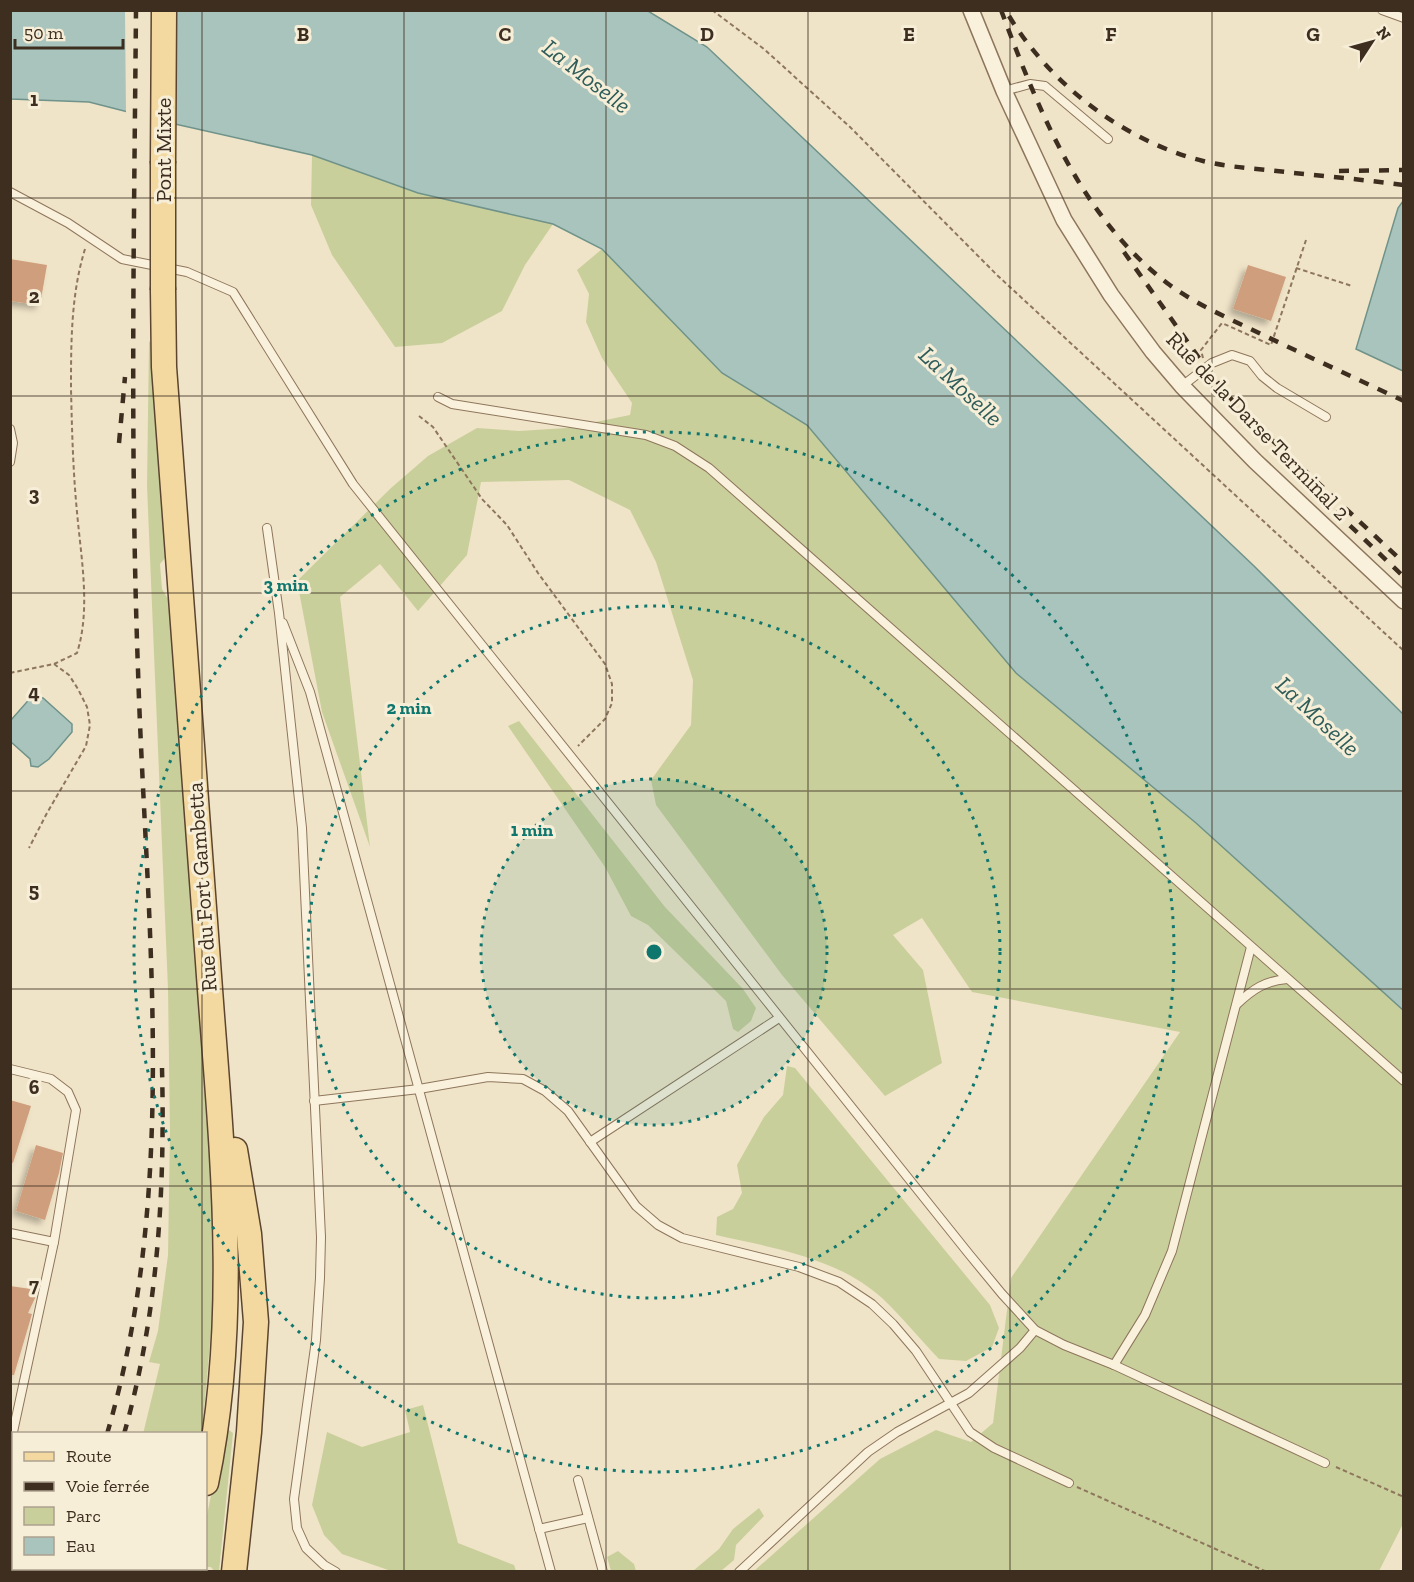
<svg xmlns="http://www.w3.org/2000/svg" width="1414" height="1582" viewBox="0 0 1414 1582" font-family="'Zilla Slab',serif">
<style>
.green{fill:#c9cf9b}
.water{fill:#a9c4bc;stroke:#6f938a;stroke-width:1.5}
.pier{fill:#f0e4c8}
.building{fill:#cf9f7d;filter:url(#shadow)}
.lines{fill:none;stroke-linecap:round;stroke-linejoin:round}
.service-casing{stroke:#8d765c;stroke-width:10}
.minor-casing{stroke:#8d765c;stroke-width:18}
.primary-casing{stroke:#5b4430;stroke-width:27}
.path{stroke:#8d765c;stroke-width:2;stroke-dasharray:4.5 3;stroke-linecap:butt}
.service{stroke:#faf1dc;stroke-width:8}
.minor{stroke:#faf1dc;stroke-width:15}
.primary{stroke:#f3d9a0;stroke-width:24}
.rail{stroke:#3d2e20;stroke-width:4.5;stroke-dasharray:10 10;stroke-linecap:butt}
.primary-bridge-casing{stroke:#5b4430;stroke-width:27;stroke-linecap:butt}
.primary-bridge{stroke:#f3d9a0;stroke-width:24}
.grid{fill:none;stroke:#3d2e20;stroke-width:1.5;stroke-opacity:0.55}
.ring{fill:none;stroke:#0f766e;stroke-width:3;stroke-dasharray:3 6}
.labels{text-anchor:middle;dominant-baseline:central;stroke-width:6;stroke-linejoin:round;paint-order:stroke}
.street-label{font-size:22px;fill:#3d2e20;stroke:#f7eed8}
.water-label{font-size:24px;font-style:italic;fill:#2f5d5a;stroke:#f7eed8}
.grid-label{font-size:20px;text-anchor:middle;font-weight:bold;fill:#3d2e20;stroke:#f7eed8;stroke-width:6;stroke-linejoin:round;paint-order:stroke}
.centre{fill:#0f766e;stroke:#f7eed8;stroke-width:3}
.ring-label{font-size:18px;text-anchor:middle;font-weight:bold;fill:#0f766e;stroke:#f7eed8;stroke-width:6;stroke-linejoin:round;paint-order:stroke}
</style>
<defs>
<filter id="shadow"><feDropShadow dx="-4.5" dy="4.5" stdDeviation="3" flood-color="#0004"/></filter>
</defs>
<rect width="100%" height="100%" fill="#f0e4c8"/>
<g class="green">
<polygon points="312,155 418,193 553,224 525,265 502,311 442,343 395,347 332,255 311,205"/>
<polygon points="602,249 722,373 807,425 1016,673 1196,823 1403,1010 1404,1522 1379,1571 754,1571 880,1459 936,1430 971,1442 993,1423 1011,1278 1180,1032 972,992 922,918 893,935 923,970 942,1063 885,1096 782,975 656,805 651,780 691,725 693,680 656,562 630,510 569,480 481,482 467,555 418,611 380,564 340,597 370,847 322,712 297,581 391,488 428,456 477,428 519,431 566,428 630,415 632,403 602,358 586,322 589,294 577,270"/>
<polygon points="149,341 155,347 159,470 165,558 160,564 162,589 168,599 176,684 213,1208 212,1320 202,1433 143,1434 160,1364 149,1362 158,1331 168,1255 170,1133 168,989 147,486"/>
<polygon points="519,721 665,907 743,989 756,1008 751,1021 738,1032 733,1029 726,1001 648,925 631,916 605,867 508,726"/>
<path d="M787 1066 795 1068 990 1305 999 1328 992 1347 966 1361 939 1359C920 1339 902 1317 882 1298 836 1257 773 1248 716 1235L717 1217 733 1209 742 1193 737 1165 764 1117 783 1095Z"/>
<polygon points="423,1405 458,1543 514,1565 516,1571 391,1571 342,1554 324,1535 312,1505 327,1432 362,1447 410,1432 405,1410"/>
<polygon points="225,1427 233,1433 219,1571 214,1571 211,1567 206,1567 206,1520"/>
<polygon points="759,1508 764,1516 736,1545 734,1560 721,1571 693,1571 719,1549 733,1529"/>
<polygon points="618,1551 634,1564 636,1571 611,1571 607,1557"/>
<polygon points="98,1568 176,1569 175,1572 97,1572"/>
</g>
<g class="water">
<polygon points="11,11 648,11 707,47 1254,566 1403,714 1403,1010 1196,823 1016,673 807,425 722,373 602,249 553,224 418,193 312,155 175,124 89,102 11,99"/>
<polygon points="1403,201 1403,371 1356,349 1398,208"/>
<polygon points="33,695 43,698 72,724 72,732 49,759 38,767 31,766 30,759 11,742 11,720"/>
</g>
<polygon class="pier" points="125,11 172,11 172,127 126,115"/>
<g class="building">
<polygon points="10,259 47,265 40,305 10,301"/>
<polygon points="1248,265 1286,277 1271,321 1233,309"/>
<polygon points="10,1100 31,1106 13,1163 10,1162"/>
<polygon points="36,1145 63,1153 59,1173 45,1220 16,1211"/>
<polygon points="10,1286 31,1289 36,1296 28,1313 32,1314 14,1375 10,1375"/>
</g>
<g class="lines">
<defs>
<g id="service">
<polyline points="1382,10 1404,18"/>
<polyline points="1004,91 1030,84 1045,86 1108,139"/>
<polyline points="10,192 68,223 122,259 187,272 233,292 353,484 969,1254 1002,1294 1035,1330 1020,1348 969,1393 897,1432 868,1452 739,1572"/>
<polyline points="1182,386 1212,363 1232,355 1250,361 1262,376 1277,388 1326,417"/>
<polyline points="438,397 452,404 646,435 675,446 709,468 1404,1081"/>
<polyline points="10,429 13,443 10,462"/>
<polyline points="267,528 279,613 302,828 321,1237 320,1278 316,1340 294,1499 297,1528 306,1548 324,1565 336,1572"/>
<polyline points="283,623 310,692 551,1572"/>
<path d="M1237 1004C1253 989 1265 981 1287 979"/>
<polyline points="10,1069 51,1079 68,1092 76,1110 54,1242 10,1233"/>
<polyline points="314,1101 419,1089 488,1077 523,1079 545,1091 568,1111 636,1206 658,1225 682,1238 799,1267 839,1282 872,1304 893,1324 916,1351 970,1432 994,1448 1069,1483"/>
<polyline points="590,1142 779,1018"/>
<polyline points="1035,1330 1064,1345 1114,1365 1325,1463"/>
<polyline points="1114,1365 1145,1315 1172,1251 1251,947"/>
<polyline points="10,1446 54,1242"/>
<polyline points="578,1480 603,1572"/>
<polyline points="539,1529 588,1518"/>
</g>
<polyline id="minor" points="971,10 1004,91 1064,220 1111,295 1153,352 1182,386 1255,461 1404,601"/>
<g id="primary">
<polyline points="163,161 164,10"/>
<path d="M163 290 164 367C179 565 193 764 208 962 220 1134 242 1312 206 1483"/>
<polyline points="186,1572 186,1568"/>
<polyline points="234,1572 249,1432 256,1322 249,1234 235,1150"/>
</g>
</defs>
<use href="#service" class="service-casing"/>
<use href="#minor" class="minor-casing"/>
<use href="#primary" class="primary-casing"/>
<g class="path">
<polyline points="712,10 764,49 850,127 998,276 1404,651"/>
<polyline points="1296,268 1352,286"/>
<polyline points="1203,358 1201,350 1222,323 1271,345 1306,240"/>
<polyline points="419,416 433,427 482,499 507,525 538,573 605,664 612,684 612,703 605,719 578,746"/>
<path d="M54 664 77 653C91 609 81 558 77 512 73 471 72 431 71 389 71 342 71 294 85 249"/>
<polyline points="10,673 54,664 69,675 78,689 87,707 90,725 86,746 47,813 29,848"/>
<polyline points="1336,1467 1404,1497"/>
<polyline points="1077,1487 1267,1572"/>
<polyline points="138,1572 139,1568"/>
</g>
<use href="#service" class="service"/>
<use href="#minor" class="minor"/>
<use href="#primary" class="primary"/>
<g class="rail">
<path d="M1001 10C1039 111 1080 216 1167 283 1195 304 1228 318 1259 333 1307 356 1355 378 1404 401"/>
<path d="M1009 16C1051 85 1124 141 1203 161 1224 166 1245 168 1267 170 1312 175 1358 179 1404 185"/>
<polyline points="1339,171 1404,170"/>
<polyline points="1124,252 1206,368 1241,411 1404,563"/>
<polyline points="119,443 125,377"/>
<polyline points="1321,498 1404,577"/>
<path d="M107 1434C180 1185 146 925 138 670 130 451 134 230 136 10"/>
<path d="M124 1434C158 1315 165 1190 162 1068"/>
<polyline points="59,1572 61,1568"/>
<polyline points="78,1572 79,1568"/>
</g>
<defs>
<polyline id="primary-bridge" points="163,290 163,161"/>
</defs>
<use href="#primary-bridge" class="primary-bridge-casing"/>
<use href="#primary-bridge" class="primary-bridge"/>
</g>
<path class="grid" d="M202 10V1434M404 10V1572M606 10V1572M808 10V1572M1010 10V1572M1212 10V1572M10 198H1404M10 396H1404M10 593H1404M10 791H1404M10 989H1404M10 1186H1404M10 1384H1404M202 1568V1572"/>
<circle cx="654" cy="952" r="173" fill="#0f766e" fill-opacity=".12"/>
<g class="ring">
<circle cx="654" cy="952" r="173"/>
<circle cx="654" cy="952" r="346"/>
<circle cx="654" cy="952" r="520"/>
</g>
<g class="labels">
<g class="street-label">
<text transform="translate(163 150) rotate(-90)">Pont Mixte</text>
<text transform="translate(1258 426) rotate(46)">Rue de la Darse Terminal 2</text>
<text transform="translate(202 887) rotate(-94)">Rue du Fort Gambetta</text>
</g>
<g class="water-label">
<text transform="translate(587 76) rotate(38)">La Moselle</text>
<text transform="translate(961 386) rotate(43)">La Moselle</text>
<text transform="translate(1318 716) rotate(43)">La Moselle</text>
</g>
</g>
<g class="grid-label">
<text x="303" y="41">B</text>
<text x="505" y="41">C</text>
<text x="707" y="41">D</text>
<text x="909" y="41">E</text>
<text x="1111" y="41">F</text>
<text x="1313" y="41">G</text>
<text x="34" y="106">1</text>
<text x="34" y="303">2</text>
<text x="34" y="501">3</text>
<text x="34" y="699">4</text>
<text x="34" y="897">5</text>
<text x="34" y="1094">6</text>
<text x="34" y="1292">7</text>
</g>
<circle cx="654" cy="952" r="9" class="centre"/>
<g class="ring-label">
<text x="286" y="591">3 min</text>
<text x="409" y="714">2 min</text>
<text x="532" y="836">1 min</text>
</g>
<rect width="1414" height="1582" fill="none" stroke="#3d2e20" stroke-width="24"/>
<rect x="12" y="1432" width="195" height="138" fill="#f7eed8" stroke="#ada18e" stroke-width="1.5"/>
<rect x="24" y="1452" width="30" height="9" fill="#f3d9a0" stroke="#ada18e" stroke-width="1.5"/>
<text x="66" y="1462" font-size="18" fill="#3d2e20">Route</text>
<rect x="24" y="1482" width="30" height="9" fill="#3d2e20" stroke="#ada18e" stroke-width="1.5"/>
<text x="66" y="1492" font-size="18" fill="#3d2e20">Voie ferrée</text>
<rect x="24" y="1507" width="30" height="18" fill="#c9cf9b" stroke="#ada18e" stroke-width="1.5"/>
<text x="66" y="1522" font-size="18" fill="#3d2e20">Parc</text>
<rect x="24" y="1537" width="30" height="18" fill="#a9c4bc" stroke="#ada18e" stroke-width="1.5"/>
<text x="66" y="1552" font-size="18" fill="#3d2e20">Eau</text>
<g transform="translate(1372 42) rotate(54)" stroke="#f7eed8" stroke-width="4.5" paint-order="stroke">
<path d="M0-4.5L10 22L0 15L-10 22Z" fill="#3d2e20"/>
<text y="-9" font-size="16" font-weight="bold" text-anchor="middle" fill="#3d2e20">N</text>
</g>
<path d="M15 39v9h108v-9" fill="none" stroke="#3d2e20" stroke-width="3"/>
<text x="24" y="39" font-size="18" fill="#3d2e20" stroke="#f7eed8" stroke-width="4.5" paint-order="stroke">50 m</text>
</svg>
